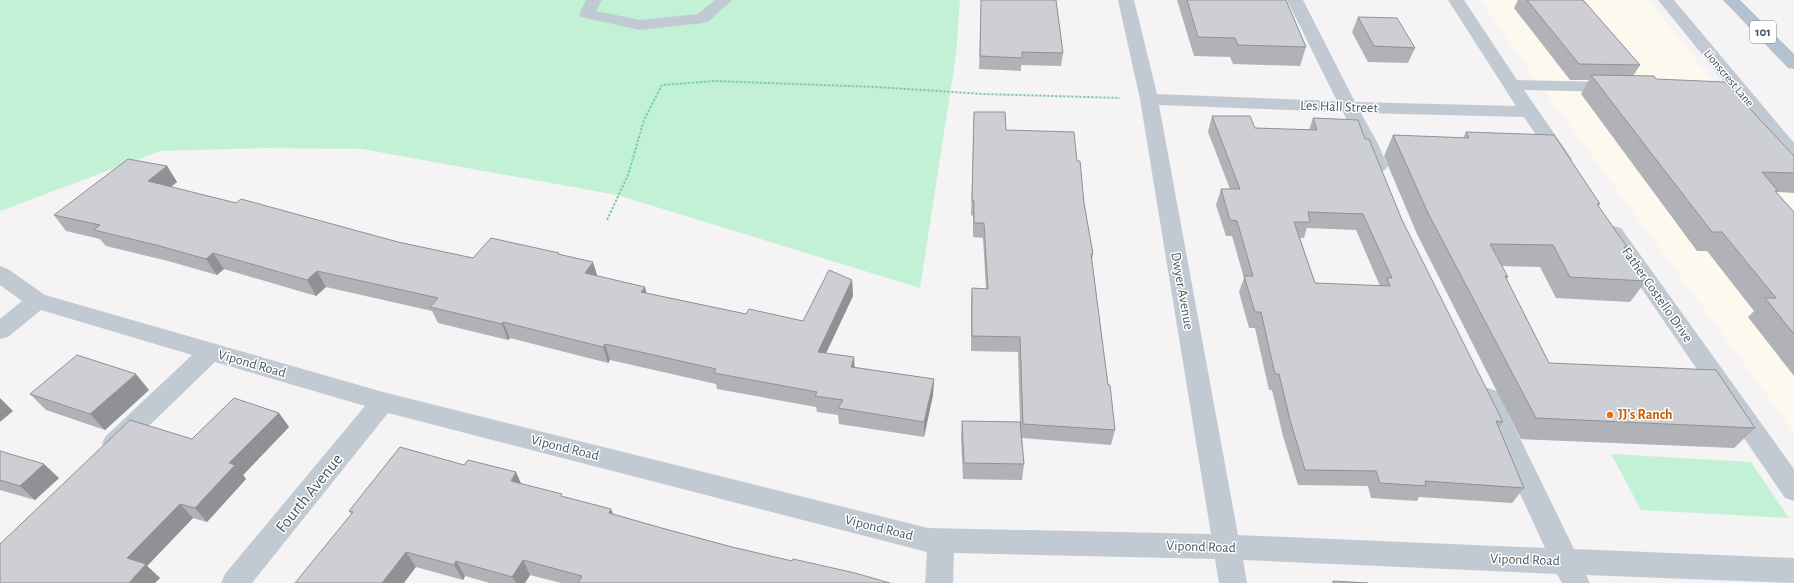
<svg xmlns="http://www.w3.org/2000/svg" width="1794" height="583" viewBox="0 0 1794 583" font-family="'Alegreya Sans',sans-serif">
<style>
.commercial{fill:#fdf9ef}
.green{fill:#c3f1d5}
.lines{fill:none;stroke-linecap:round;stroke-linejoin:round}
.path{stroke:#7ad0a6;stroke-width:2;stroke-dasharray:2.5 1.5;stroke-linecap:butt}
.minor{fill:#c1cad2;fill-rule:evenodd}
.major{fill:#b3c2d1;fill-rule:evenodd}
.wall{fill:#b0b2b7;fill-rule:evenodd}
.shaded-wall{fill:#909195}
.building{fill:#cdcfd5;stroke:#909195;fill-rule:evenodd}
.food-dot{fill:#e8710a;stroke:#fff;stroke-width:1.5}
.labels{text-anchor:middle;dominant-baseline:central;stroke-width:3;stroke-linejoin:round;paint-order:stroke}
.far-street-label{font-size:12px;fill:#4a5661;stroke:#fff}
.shield{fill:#fff;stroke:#808990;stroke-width:1}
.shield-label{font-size:13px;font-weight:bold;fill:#4a5661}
.street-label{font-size:14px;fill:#4a5661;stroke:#fff}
.food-label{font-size:14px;font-weight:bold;fill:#c56008;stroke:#fff;text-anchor:start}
.near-street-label{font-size:17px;fill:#4a5661;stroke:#fff}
</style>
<rect width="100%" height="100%" fill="#f5f3f3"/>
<polygon class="commercial" points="1480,0 1648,0 1794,182 1794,432 1533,75"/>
<g class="green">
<polygon points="0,0 960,0 956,55 920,288 617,195 362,149 267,148 160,151 0,211"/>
<polygon points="1611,454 1751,462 1789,518 1641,510"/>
</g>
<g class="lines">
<polyline class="path" points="607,220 628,175 644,120 662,85 715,81 876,87 984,94 1120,98"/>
<g class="minor">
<polygon points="586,0 602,0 596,11 640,20 698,14 715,0 732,0 709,21 703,23 640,30 581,17 579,14"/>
<polygon points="1118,0 1134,0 1157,94 1337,101 1287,0 1303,0 1355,102 1516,106 1448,0 1464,0 1517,80 1614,82 1620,83 1623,87 1620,91 1614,92 1524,90 1572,159 1569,163 1562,165 1555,163 1524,117 1361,113 1377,142 1388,166 1385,170 1378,172 1371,170 1343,112 1159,105 1238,535 1545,548 1476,398 1479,391 1488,388 1497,391 1574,549 1794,558 1794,583 1586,575 1590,583 1562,583 1557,574 1243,560 1247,583 1219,583 1215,559 954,553 953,583 925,583 927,552 388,413 252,583 221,583 225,574 365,406 215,362 124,450 115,453 106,450 102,443 106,436 192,355 41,310 8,337 0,339 0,319 22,301 0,285 0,266 8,269 45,295 383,392 928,528 1211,534 1140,99"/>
<polygon points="1658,0 1674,0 1794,143 1794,161 1787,159 1735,95 1697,93 1694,89 1697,85 1703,84 1726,84"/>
<polygon points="1614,226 1621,228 1794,469 1794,501 1785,498 1607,238 1604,233 1607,228"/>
</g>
<polygon class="major" points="1723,0 1740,0 1794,54 1794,69 1788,68"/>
</g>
<g class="wall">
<polygon points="981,0 1056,0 1063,53 1061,66 1021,65 1021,71 979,69"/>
<polygon points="1177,0 1286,0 1306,47 1300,66 1233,64 1230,57 1194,56"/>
<polygon points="1518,0 1583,0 1640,65 1633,76 1656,79 1794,173 1794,193 1777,192 1777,193 1794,212 1794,376 1748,317 1754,311 1707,251 1697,251 1581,94 1589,80 1570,80 1514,8"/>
<polygon points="1358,17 1415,48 1408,63 1368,62 1352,32"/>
<polygon points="974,112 1006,130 1077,161 1093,254 1092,260 1108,385 1115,430 1111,445 1022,438 1024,464 1022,480 963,479 961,437 962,421 1020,422 1018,352 971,351 971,302 972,288 986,289 983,238 973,237 973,216 971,215"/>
<path d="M1212 116 1255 128 1309 130 1313 118 1365 139 1402 220 1503 422 1498 428 1524 488 1512 503 1419 497 1417 501 1371 498 1368 486 1298 485 1283 436 1272 390H1269L1255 328H1249L1239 292 1244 278 1232 236H1226L1216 205 1221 189H1230L1208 132ZM1307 228 1356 230 1380 286 1315 283 1300 238H1304Z"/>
<polygon points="1466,132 1600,204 1598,206 1627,247 1625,249 1646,281 1630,302 1556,298 1540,267 1502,266 1508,277 1506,280 1549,363 1755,428 1734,448 1521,439 1417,234 1384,156 1393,135 1463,138"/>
<polygon points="167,166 177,182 171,187 398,242 473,258 560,254 597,276 645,287 646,293 746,314 803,321 852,280 853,296 826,353 855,367 934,379 933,395 924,437 839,424 838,415 817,412 816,407 717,389 716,384 610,360 608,363 510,338 508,340 438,323 432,311 326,287 316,296 224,269 217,275 168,261 106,246 100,239 66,231 54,215"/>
<polygon points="149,390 105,430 46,410 30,394"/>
<polygon points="279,413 289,427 243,475 246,479 207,522 193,518 147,566 160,578 0,583 192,439"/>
<polygon points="0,451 59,478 35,500 0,490"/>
<polygon points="464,465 516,472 521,484 564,497 611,509 613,514 658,527 732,547 792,561 890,583 561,583 530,575 525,583 490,583 465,576 463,580 416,567 351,514 349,511"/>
</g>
<g class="shaded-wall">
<polygon points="167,166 177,182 158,197 148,181"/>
<polygon points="213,253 224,269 217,275 206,259"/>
<polygon points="593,262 598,278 585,273"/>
<polygon points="317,271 326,287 316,296 307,280"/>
<polygon points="852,280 853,296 819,368 818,352"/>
<polygon points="645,287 649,303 641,292"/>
<polygon points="503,322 510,338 508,340 502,324"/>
<polygon points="605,344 610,360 608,363 603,347"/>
<polygon points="854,357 855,373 851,367"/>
<polygon points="136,374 149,390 105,430 90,414"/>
<polygon points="934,379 933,395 924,437 924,422"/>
<polygon points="0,398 13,411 0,422"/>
<polygon points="279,413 289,427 243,475 246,479 207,522 195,508 229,463"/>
<polygon points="44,464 59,478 35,500 20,486"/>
<polygon points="516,472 523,488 511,481"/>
<polygon points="180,504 193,518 147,566 160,578 155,583 129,583 127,558"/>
<polygon points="611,509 617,525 609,513"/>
<polygon points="406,552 416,567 404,583 382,583"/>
<polygon points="523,560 530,575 525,583 516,583 512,577"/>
<polygon points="456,561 465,576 463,580 454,565"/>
</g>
<g class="building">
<polygon points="981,0 1056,0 1063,53 1022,52 1022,58 980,56"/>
<polygon points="1187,0 1286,0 1306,47 1238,45 1235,38 1198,37"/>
<polygon points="1527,0 1583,0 1640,65 1579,64"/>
<polygon points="1358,17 1397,18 1415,48 1374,46"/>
<polygon points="1591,75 1654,76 1656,79 1725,82 1794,156 1794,173 1762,172 1778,191 1775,191 1794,212 1794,334 1765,298 1776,298 1722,232 1712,232"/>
<polygon points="974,112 1005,112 1006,130 1074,132 1077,161 1080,161 1084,203 1093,254 1091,254 1108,385 1110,385 1115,430 1023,424 1020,337 972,336 972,288 988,289 984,223 974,223 974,201 972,201"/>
<path d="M1212 116H1250L1255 128 1317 130 1313 118 1358 120 1365 139H1369L1402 220 1503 422 1496 421 1524 488 1425 481 1426 486 1380 483 1376 471 1305 470 1290 420 1279 374H1275L1261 312H1255L1244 276H1253L1237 221 1230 220 1221 189H1240ZM1308 212 1363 214 1392 278H1387L1390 286 1315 283 1294 222H1310Z"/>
<polygon points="1466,132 1554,135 1600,204 1597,204 1627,247 1624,247 1646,281 1570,277 1553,245 1490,244 1508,277 1505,276 1549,363 1716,370 1755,428 1536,418 1428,213 1393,135 1469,138"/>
<polygon points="128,159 167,166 148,181 236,203 241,199 398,242 473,258 491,238 559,253 558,254 593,262 585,273 645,287 641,292 746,314 749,309 803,321 829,270 852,280 818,352 854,357 851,367 934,379 924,422 838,408 843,400 815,396 817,392 714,373 716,369 605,344 603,347 503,322 502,324 430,307 438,298 317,271 307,280 213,253 206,259 156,245 94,230 100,225 54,215"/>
<polygon points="77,355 136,374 90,414 30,394"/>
<polygon points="234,398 279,413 229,463 235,465 195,508 180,504 127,558 146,564 129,583 0,583 0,544 130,420 192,439"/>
<polygon points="962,421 1020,422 1024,464 964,463"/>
<polygon points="400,447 464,465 468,460 516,472 511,481 562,494 561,496 611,509 609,513 658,527 732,547 792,561 793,559 855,573 890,583 578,583 582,576 523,560 512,577 456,561 454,565 406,552 382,583 295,583 353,512 349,511"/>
<polygon points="0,451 44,464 20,486 0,480"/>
<polygon points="1333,581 1368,583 1333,583"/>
</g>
<circle class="food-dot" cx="1610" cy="415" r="4"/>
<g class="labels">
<g class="far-street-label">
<text transform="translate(1729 78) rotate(50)">Lionscrest Lane</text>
</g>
<rect class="shield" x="1750" y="21" width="26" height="22" rx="3"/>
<g class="shield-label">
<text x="1763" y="32">101</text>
</g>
<g class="street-label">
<text transform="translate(1339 107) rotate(2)">Les Hall Street</text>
<text transform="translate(1182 291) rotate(80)">Dwyer Avenue</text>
<text transform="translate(1657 295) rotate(55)">Father Costello Drive</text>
<text transform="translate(252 364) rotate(16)">Vipond Road</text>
<text transform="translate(565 448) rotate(14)">Vipond Road</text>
<text transform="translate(879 528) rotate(14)">Vipond Road</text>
<text transform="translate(1201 547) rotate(2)">Vipond Road</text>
<text transform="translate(1525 560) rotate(2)">Vipond Road</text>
</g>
<g class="food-label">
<text x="1618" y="415">JJ's Ranch</text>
</g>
<g class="near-street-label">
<text transform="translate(309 493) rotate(-51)">Fourth Avenue</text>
</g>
</g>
</svg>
